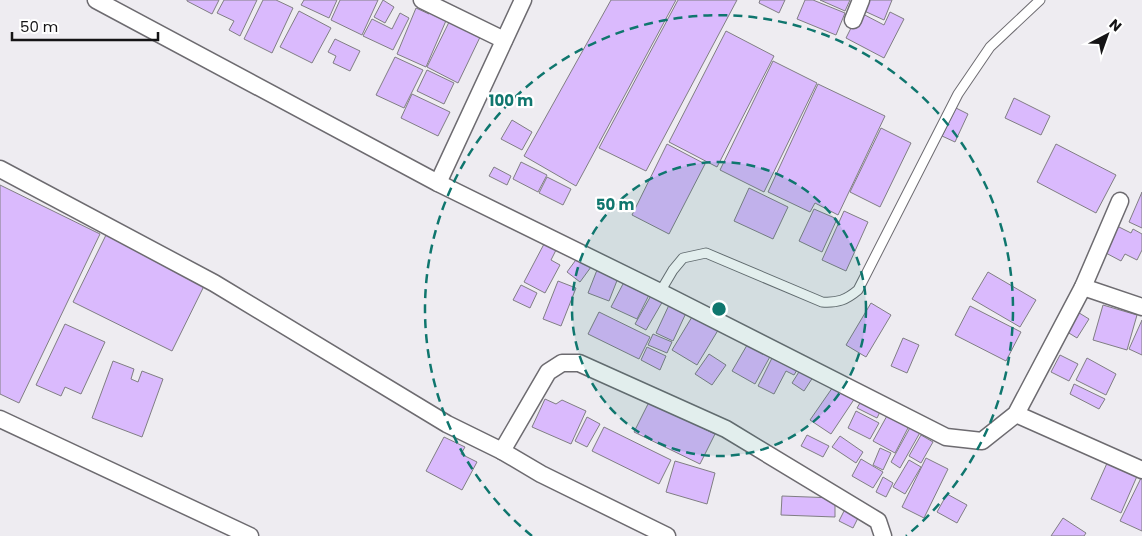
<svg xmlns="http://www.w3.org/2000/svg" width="1142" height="536" viewBox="0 0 1142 536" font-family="Poppins,sans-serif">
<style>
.building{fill:#dabafd;stroke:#807e83}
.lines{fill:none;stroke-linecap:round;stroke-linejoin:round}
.service-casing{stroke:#6d6b70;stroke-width:11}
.minor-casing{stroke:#6d6b70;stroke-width:19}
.service{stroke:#fff;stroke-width:9}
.minor{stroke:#fff;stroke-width:16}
.ring{fill:none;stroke:#0f766e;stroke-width:2.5;stroke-dasharray:9 6}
.centre{fill:#0f766e;stroke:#fff;stroke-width:2.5}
.ring-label{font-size:15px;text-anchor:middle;font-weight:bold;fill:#0f766e;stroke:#fff;stroke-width:4.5;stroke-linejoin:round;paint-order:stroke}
</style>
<rect width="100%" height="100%" fill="#eeecf1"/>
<g class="building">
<polygon points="187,0 219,0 212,14 187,1"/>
<polygon points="224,0 257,0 240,36 229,30 234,21 217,13"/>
<polygon points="263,0 276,0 293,8 272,53 244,39"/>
<polygon points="304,0 337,0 329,18 301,5"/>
<polygon points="340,0 378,0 362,35 331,20"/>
<polygon points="383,0 394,7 385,23 374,17"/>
<polygon points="611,0 676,0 576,186 524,156"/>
<polygon points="678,0 737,0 646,171 599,148"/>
<polygon points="760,0 785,0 779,13 759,3"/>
<polygon points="805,0 813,0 845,13 836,35 797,19"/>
<polygon points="820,0 850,0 845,11"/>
<polygon points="864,0 892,0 884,20 860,9"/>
<polygon points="416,8 429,14 431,9 448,16 426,67 397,54"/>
<polygon points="299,11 331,28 312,63 280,47"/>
<polygon points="859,12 884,25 890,12 904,19 884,58 846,38"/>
<polygon points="400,13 409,18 393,50 363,36 372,19 392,29"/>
<polygon points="451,18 482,33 458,83 427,67"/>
<polygon points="726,31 774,56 717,167 669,142"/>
<polygon points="335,39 360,51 350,71 333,63 336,56 328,52"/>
<polygon points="395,57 423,70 404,108 376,95"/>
<polygon points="773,61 817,83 764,192 720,170"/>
<polygon points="427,70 454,83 444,104 417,91"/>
<polygon points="818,84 885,116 838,215 815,203 810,212 768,192"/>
<polygon points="412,94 450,112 438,136 401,118"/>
<polygon points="1014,98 1050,116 1041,135 1005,118"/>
<polygon points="956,108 968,114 955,142 942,136"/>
<polygon points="512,120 532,132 522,150 501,139"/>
<polygon points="881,128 911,143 880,207 850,192"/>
<polygon points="667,144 705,164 669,234 632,215"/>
<polygon points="1056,144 1116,175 1096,213 1037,182"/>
<polygon points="521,162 547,175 538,192 513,179"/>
<polygon points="494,167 511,176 507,185 489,176"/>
<polygon points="547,177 571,189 563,205 539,193"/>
<polygon points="0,185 100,234 19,403 0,394"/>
<polygon points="749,188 788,207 773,239 734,221"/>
<polygon points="1142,192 1142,228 1129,222"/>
<polygon points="814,209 837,219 822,252 799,241"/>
<polygon points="844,211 868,222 846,271 822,260"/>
<polygon points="1117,226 1131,233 1133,229 1142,234 1142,250 1137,260 1125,254 1121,261 1104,252"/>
<polygon points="106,235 205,284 172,351 73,302"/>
<polygon points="544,244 556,250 551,260 560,265 545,293 524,282"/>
<polygon points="578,257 591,267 580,282 567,272"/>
<polygon points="597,270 618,278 609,301 588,293"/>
<polygon points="988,272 1036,300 1020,327 972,299"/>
<polygon points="558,281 576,288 561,326 543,319"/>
<polygon points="624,282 649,295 637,319 611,307"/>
<polygon points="521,285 537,293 530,308 513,300"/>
<polygon points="653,292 664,299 646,330 635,324"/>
<polygon points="871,303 891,315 866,357 846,345"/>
<polygon points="669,305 686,313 673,341 656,333"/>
<polygon points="1103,305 1137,315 1127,350 1093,340"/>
<polygon points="970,306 1021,332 1006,361 955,335"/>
<polygon points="1076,311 1089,319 1077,338 1064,330"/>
<polygon points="599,312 650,337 639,359 588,334"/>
<polygon points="695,312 720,327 697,365 672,350"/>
<polygon points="1142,320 1142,355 1129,349"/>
<polygon points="65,324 105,342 81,394 65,387 61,396 36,385"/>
<polygon points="653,334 672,342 667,353 648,345"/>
<polygon points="903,338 919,345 907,373 891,366"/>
<polygon points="750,340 772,353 755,384 732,371"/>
<polygon points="647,347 666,356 660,370 641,360"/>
<polygon points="775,352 800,365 794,375 786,371 774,394 758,386"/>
<polygon points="709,354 726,365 712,385 695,374"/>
<polygon points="1060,355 1078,364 1069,381 1051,372"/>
<polygon points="1087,358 1116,374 1106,395 1076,380"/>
<polygon points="113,361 134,369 131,379 138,382 142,371 163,379 142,437 92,418"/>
<polygon points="802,367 815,374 804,391 792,383"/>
<polygon points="835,384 855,398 831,434 810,420"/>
<polygon points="1074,384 1105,399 1099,409 1070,394"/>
<polygon points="863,398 882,408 877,418 857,408"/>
<polygon points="545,399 556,404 562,400 586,411 571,444 532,427"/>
<polygon points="649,402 715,434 700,464 634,432"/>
<polygon points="856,411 879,423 870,439 848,428"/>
<polygon points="888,414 909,426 895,453 873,441"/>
<polygon points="587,417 600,424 587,447 575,441"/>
<polygon points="912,424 922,429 900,468 891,462"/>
<polygon points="604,427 671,460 659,484 592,451"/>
<polygon points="807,435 829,446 823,457 801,446"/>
<polygon points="921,435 933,442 921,463 909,456"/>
<polygon points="840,436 863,452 856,463 832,447"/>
<polygon points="444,437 465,447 461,454 477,462 462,490 426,471"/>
<polygon points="880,448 891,453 883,470 873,465"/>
<polygon points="926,458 948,469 924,518 902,507"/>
<polygon points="861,459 883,472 873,488 852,476"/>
<polygon points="909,460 921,467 905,494 893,487"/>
<polygon points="675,461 715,473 707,504 666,492"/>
<polygon points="1108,461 1138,474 1121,513 1091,499"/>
<polygon points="1142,476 1142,531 1120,521"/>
<polygon points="883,477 893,483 886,497 876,492"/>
<polygon points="947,494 967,505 957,523 937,512"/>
<polygon points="782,496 835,498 835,517 781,515"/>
<polygon points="845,509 859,516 853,528 839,521"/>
<polygon points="1063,518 1086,533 1084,536 1051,536"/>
</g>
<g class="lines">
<defs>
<path id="service" d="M660 292 673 270 683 258 706 253 822 302C838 303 846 300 858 290L958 94 990 47 1040 0"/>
<g id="minor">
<polyline points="96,0 438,183 660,292 946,437 982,441 1016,414 1083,287 1120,201"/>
<polyline points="422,0 504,40"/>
<polyline points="853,20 861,0"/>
<polyline points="0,169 214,283 447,424 502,451 541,474 667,536"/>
<polyline points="438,183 523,0"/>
<polyline points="1083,287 1142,307"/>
<polyline points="1016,414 1142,470"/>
<polyline points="0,419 250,536"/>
<polyline points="502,451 548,372 562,363 579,363 726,429 878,521 883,536"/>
</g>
</defs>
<use href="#service" class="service-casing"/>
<use href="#minor" class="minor-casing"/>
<use href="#service" class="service"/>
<use href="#minor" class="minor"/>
</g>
<circle cx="719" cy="309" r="147" fill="#0f766e" fill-opacity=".12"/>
<g class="ring">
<circle cx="719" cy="309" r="147"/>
<path d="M532 536A294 294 0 1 1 906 536"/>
</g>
<circle cx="719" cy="309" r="8" class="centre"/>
<g class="ring-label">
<text x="511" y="106">100 m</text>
<text x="615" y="210">50 m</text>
</g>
<g transform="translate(1107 35) rotate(41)" stroke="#ffffff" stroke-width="4" paint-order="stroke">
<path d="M0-4L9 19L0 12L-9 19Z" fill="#151416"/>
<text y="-8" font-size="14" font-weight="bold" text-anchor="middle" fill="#151416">N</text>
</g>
<path d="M12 32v8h146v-8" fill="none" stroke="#151416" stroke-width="2.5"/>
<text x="20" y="32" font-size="15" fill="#151416" stroke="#ffffff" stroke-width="4" paint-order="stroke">50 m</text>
</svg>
